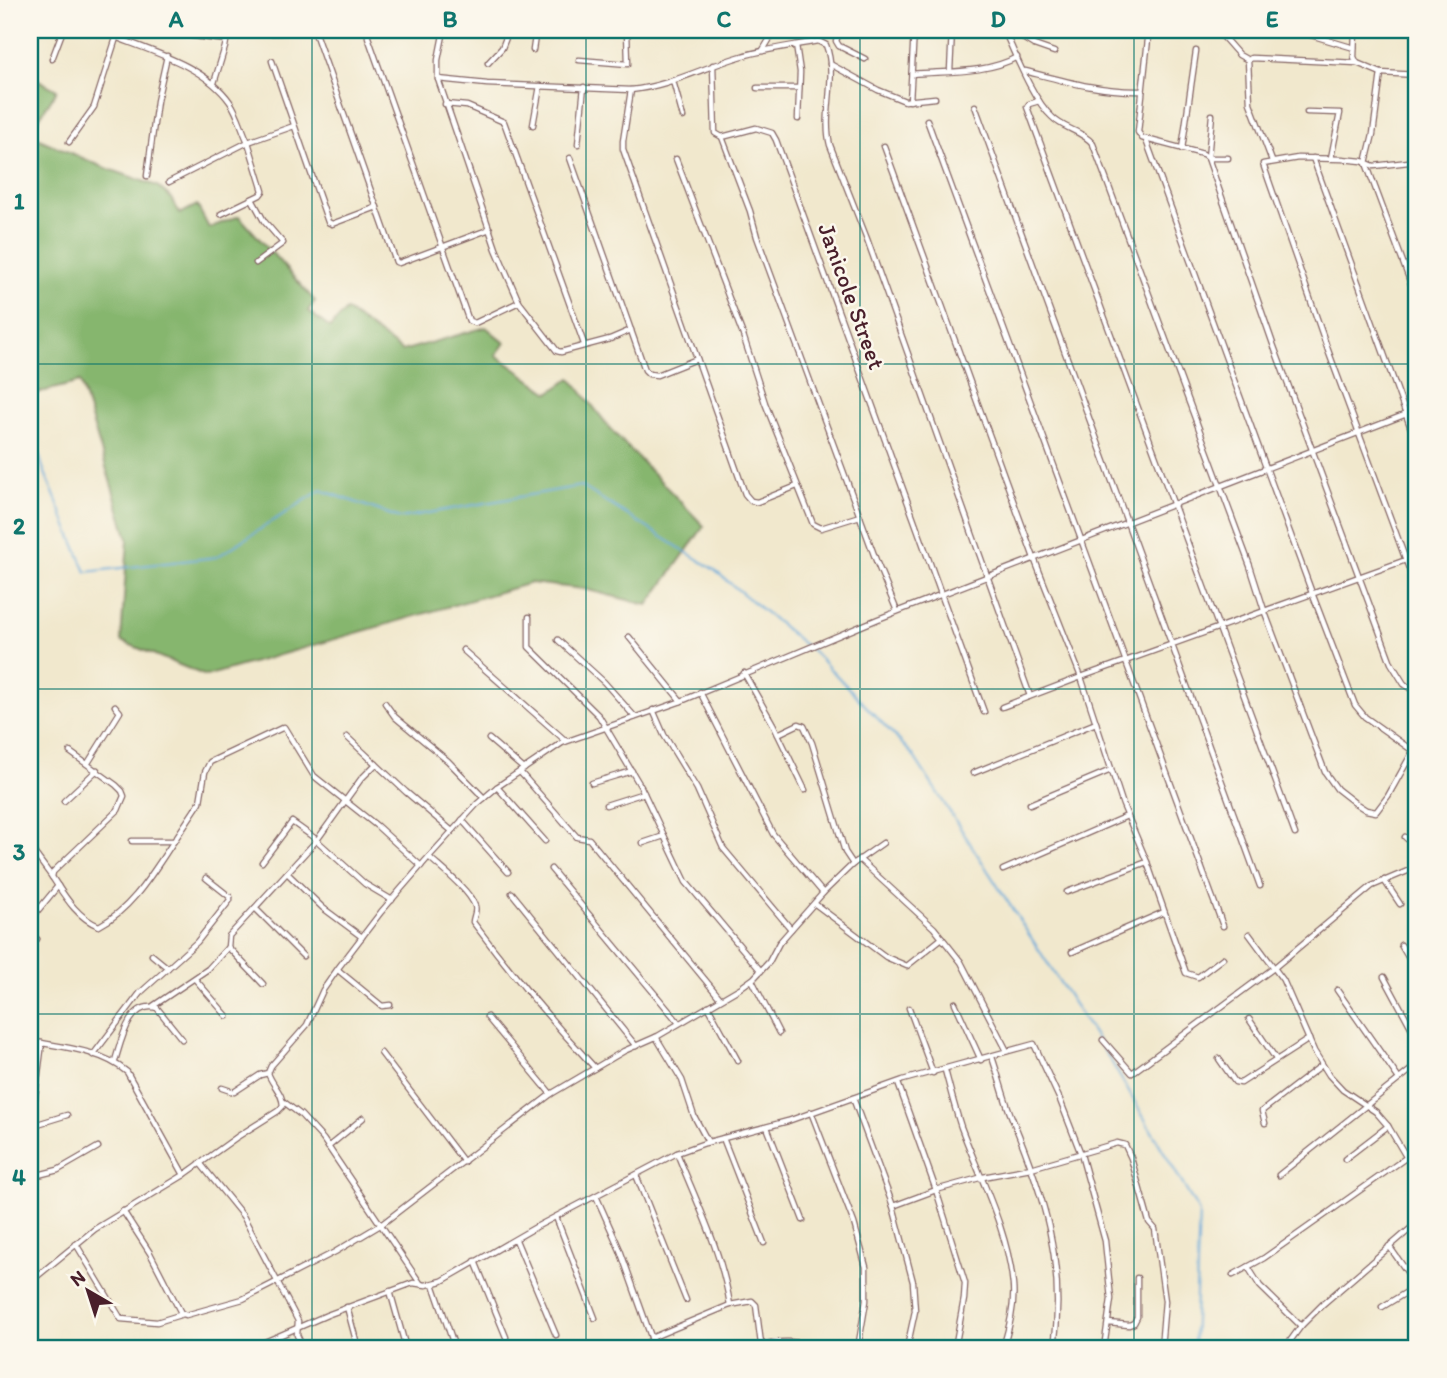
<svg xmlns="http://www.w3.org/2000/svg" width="1447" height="1378" viewBox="0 0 1447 1378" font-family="Itim,sans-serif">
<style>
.forest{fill:#86b66e;stroke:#686a4c;stroke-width:2}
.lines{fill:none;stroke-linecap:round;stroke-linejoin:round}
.stream{stroke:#64a7d9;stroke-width:2}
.street-casing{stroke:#846564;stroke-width:7}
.street{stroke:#fff;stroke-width:4.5}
.grid{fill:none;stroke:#0f766e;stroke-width:2;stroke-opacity:0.55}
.labels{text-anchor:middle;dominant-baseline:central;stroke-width:5;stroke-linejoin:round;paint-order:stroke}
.street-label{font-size:24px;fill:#4a1f2b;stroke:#fbf7ec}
.neatline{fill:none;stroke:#0f766e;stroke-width:2.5}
.grid-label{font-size:23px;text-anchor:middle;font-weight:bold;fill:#0f766e}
</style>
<rect width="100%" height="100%" fill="#fbf7ec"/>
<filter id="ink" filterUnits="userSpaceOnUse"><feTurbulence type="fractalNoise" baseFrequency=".0143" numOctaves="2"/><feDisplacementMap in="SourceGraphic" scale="14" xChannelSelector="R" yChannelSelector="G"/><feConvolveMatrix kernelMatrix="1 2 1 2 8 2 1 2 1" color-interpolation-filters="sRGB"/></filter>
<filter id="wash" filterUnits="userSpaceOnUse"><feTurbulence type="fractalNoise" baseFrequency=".00686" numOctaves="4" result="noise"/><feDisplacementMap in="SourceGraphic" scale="28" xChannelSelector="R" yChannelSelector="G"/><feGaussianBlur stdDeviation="1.57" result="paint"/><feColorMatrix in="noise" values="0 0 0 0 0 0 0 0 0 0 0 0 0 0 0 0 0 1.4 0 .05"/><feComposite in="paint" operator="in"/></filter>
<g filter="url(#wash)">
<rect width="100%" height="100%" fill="#f1e8cd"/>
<g class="forest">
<polygon points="33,77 57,90 30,132 30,83"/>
<polygon points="30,135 103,167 157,186 170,197 180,214 197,205 209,228 239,216 315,301 308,311 330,328 346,310 402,351 486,327 505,343 496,355 549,393 571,378 613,432 704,526 648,605 584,589 531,583 206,676 121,641 128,539 80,382 30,395"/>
</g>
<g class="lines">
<g class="stream">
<polyline points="30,423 43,468 86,572 217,557 321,490 400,518 581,486 713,569 806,646"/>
<polyline points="811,649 913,755 1112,1063 1199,1212 1194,1348"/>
</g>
</g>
</g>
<g filter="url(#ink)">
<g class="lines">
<defs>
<g id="street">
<path d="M98 30C141 49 202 62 230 102 238 113 242 130 248 142L294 126"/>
<polyline points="314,30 396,262 399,263 490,229"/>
<polyline points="368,30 368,37 469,321 475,323 519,302"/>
<polyline points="444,30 438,60 438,79 496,249 519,302 557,351 561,352 610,339 631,330"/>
<polyline points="840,30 836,41 839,46 865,59"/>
<path d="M1004 30C1015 54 1033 100 1052 117 1063 129 1083 131 1093 144L1250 566 1264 610 1325 772 1337 789 1355 803 1366 810 1376 812 1388 796 1417 744"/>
<polyline points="1010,30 1034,45 1054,52"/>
<polyline points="1149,30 1138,132 1142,138 1203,154 1208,158 1273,344 1391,663 1404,684 1417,693"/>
<polyline points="1217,30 1239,55 1248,60 1251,58 1357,63 1381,73 1417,75"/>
<polyline points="1294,30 1354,48"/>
<polyline points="1355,30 1354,57 1357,63"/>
<polyline points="265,33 314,32"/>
<polyline points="177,34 226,40"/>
<polyline points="796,45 800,72 798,119"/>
<polyline points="533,50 536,30"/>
<polyline points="763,50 775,30"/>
<polyline points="52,59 63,30"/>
<polyline points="579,60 628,64 627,30"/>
<polyline points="1248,60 1250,103 1272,161"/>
<polyline points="272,61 328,222 332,224 377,207"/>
<polyline points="488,63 502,48 509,30"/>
<polyline points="830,64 878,90 905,101 935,98"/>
<polyline points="713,65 715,133 722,137 750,211 757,237 877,563 897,611"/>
<polyline points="950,71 952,30"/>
<path d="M1025 71C1064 81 1101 92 1141 91"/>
<polyline points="1381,73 1373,134 1366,163 1417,300"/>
<path d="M912 74C945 71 987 74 1017 57"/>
<path d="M438 79 487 84 631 90C669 86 702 68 739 57 765 49 792 46 818 41L826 45C838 77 822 113 830 145L867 239 1030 696"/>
<polyline points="673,81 683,117"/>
<polyline points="214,83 225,47 228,30"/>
<polyline points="757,88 799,88"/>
<polyline points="631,90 623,141 623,149 745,494 751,501 757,502 797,486"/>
<polyline points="910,101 914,30"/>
<polyline points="1039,101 1029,104 1027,107 1295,834"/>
<polyline points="445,104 467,106 504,122 584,344"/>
<polyline points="975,106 1260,886"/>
<polyline points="1307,112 1340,113 1331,158"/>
<polyline points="1212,115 1208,158 1228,158"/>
<polyline points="927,120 1223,926"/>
<polyline points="533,125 540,86"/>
<polyline points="722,137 756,128 772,133 776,140 984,712"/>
<polyline points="1146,140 1312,593 1355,705 1365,717 1413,751"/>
<polyline points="69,142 94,107 116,38"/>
<polyline points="578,144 584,87"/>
<polyline points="884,146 1034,558 1081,677 1123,805 1147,862 1186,973 1198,977 1223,958"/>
<polyline points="1182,149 1196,51"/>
<polyline points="570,158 645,370 649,374 657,375 697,359"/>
<polyline points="1313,158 1417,445"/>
<polyline points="676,159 743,335 765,403 813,524 821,528 860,516"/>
<polyline points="1417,161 1374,166 1362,161 1342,159 1298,158 1263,164 1329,353 1417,590"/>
<polyline points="147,176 157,101 167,56"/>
<polyline points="169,182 248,142 263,191 260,195 221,214"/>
<polyline points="252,199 264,221 283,243 256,263"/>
<polyline points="529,617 529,647 599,716 641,787 686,882 761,971"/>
<polyline points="629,637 681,701"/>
<polyline points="558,640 604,682 635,717"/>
<polyline points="463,650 566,741"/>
<polyline points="744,673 773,724 805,790"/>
<polyline points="385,703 395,717 448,761 484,798"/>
<polyline points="1002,707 1081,677 1417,556"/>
<polyline points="653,710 664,735 697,789 723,848 791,929"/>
<polyline points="778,734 799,724 804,726 812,743 845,852 853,864"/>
<polyline points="347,737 406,792 452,831"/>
<polyline points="489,739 524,769"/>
<path d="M70 752 116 785 122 791 124 796 118 810 53 872 52 877C64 895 77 918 99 926 133 908 153 872 174 841"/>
<polyline points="88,763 120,712 115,706"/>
<polyline points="520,772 577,837 589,839 720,998"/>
<polyline points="973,773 1096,723"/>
<polyline points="592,783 632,771"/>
<polyline points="497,787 545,841"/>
<polyline points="64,801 97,770"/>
<polyline points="1030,804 1111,770"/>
<polyline points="606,805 644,793"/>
<polyline points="462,820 508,872"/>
<polyline points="1405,837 1417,848"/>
<polyline points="132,841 174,841 200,802 205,772 210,762 284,727 314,776 377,826 421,866"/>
<polyline points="643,843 664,836"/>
<polyline points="30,847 52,877"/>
<path d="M429 857C442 869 469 890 475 906 477 912 473 917 473 922 511 973 552 1022 595 1068"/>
<polyline points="859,859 934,928 961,962 1007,1051"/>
<polyline points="262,862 292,822 313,837 365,884 392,900"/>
<polyline points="551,869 679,1023"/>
<polyline points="1003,870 1127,816"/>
<polyline points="287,873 323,908 362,937"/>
<polyline points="1384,880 1400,904"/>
<polyline points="1067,892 1147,862"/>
<polyline points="512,893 636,1046"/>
<polyline points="823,893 853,864 883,843"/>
<polyline points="815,904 886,957 907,966 942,938"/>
<polyline points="255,908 303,956"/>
<polyline points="30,920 58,886"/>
<polyline points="1249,934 1283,980 1314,1051 1329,1075 1343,1090 1376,1112 1388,1126 1417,1175"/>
<polyline points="1401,945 1417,972"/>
<polyline points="30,949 37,939"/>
<polyline points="1072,952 1164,912"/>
<polyline points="152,955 168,968"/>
<polyline points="338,970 382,1006 390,1005"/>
<polyline points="1384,977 1417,1038"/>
<polyline points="195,979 227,1016"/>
<polyline points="752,980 779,1033"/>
<polyline points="263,984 228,947 229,936 317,840 361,779 376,764"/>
<polyline points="1337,990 1399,1079"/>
<polyline points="955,1003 981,1060"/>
<polyline points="153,1006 208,969 228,947"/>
<polyline points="708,1006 738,1061"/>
<polyline points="909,1008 933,1073"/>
<polyline points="487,1017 551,1094"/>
<polyline points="1249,1019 1276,1059"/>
<polyline points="656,1037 682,1080 694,1116 708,1142"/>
<polyline points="1103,1040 1132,1073 1275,967 1372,886 1410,870 1417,862"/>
<path d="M30 1041C62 1047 102 1050 127 1072L184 1175"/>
<polyline points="381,1053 464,1162"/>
<polyline points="93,1055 140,993 197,942 230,900 230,897 206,878"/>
<path d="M992 1057C999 1077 1004 1099 1012 1118 1044 1196 1066 1263 1054 1348"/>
<polyline points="1219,1059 1235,1082 1241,1083 1309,1039"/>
<path d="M115 1061C121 1042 129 1000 157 1008L182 1039"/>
<path d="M945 1070C950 1089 955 1109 961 1127 980 1178 1008 1230 1013 1285 1015 1306 1009 1328 1003 1348"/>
<polyline points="898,1083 936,1190 965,1283 964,1299 955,1348"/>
<polyline points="222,1088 234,1092 260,1075 268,1073"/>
<polyline points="853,1098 893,1206 913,1282 915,1311 907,1348"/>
<polyline points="284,1102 301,1115 323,1139 420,1283"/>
<polyline points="811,1112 854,1223 866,1267 866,1301 858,1348"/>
<polyline points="1265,1123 1262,1111 1322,1065"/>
<polyline points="31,1126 67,1115"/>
<polyline points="767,1127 803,1220"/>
<polyline points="30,1135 42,1043"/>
<polyline points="723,1138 764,1243"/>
<polyline points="328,1147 363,1118"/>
<path d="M677 1153C697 1203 722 1252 730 1305"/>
<polyline points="1345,1159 1388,1126"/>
<polyline points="200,1163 243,1216 298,1321 297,1335 303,1348"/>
<polyline points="636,1175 686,1300"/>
<polyline points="1279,1175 1417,1065"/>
<polyline points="30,1177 58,1170 98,1147"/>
<polyline points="596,1196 620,1250 655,1348"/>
<polyline points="893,1206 936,1190 983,1177 1031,1168 1117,1143 1125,1145 1131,1158 1149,1222 1155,1229 1165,1301 1161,1348"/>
<polyline points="123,1211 150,1253 181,1313 186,1315 243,1299 335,1252 382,1224 551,1094 624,1051 658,1036 740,988 754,978 769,962 779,943 823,893 773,834 700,692"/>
<polyline points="556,1217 595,1318"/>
<polyline points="516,1240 556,1335"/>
<polyline points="76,1244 121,1319 157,1322 183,1314"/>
<polyline points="1389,1246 1417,1286"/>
<polyline points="475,1261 506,1337"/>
<polyline points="1248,1267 1260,1286 1301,1326"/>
<polyline points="1233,1275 1264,1258 1407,1157"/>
<path d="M30 1282 95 1229 184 1175 237 1137 278 1111 283 1106C283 1093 272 1085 268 1073L271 1066 307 1025 323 990 339 967 381 912 426 860 477 804 497 787 562 743 679 702 878 619 1417 410"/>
<polyline points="433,1284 455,1348"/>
<polyline points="390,1291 406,1348"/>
<polyline points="347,1307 358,1348"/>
<polyline points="1382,1307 1417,1286"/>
<polyline points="1108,1323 1129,1325 1134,1323 1137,1317 1137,1278"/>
<polyline points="651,1338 730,1305 752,1301 756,1305 761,1344"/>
<polyline points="251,1348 327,1315 413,1283 426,1285 442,1281 536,1227 677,1153 705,1143 788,1121 903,1080 1034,1044 1060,1100 1081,1154 1105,1241 1111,1299 1104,1348"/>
<polyline points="633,1348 652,1341"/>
<path d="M749 1348C780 1337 815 1344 847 1348"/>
<polyline points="1285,1348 1301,1326 1323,1304 1417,1223"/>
</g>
</defs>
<use href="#street" class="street-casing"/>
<use href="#street" class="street"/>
</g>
</g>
<path class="grid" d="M312 30V1348M586 30V1348M860 30V1348M1134 30V1348M30 364H1417M30 689H1417M30 1014H1417"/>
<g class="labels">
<g class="street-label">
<text transform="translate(852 296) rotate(70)">Janicole Street</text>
</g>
</g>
<rect width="1447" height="1378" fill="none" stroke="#fbf7ec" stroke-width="77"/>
<g transform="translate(88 1291) rotate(321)" stroke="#fbf7ec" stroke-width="5" paint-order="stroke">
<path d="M0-5L12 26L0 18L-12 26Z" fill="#4a1f2b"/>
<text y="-10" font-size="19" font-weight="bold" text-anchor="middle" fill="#4a1f2b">N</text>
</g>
<rect x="38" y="38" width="1370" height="1302" class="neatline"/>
<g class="grid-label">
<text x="176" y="27">A</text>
<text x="450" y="27">B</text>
<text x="724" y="27">C</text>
<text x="998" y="27">D</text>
<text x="1272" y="27">E</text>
<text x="19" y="209">1</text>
<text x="19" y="534">2</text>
<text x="19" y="860">3</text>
<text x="19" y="1185">4</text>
</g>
</svg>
